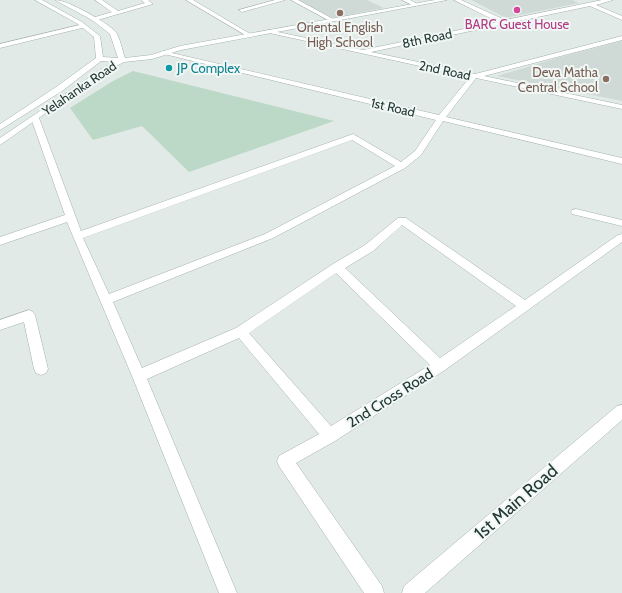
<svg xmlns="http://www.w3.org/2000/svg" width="622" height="593" viewBox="0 0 622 593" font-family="Cabin,sans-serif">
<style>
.built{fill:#cfdad6}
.green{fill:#bcd9c7}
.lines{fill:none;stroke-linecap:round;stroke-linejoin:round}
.minor-casing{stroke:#a4b1ae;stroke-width:1}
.secondary-casing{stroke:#a1b4b0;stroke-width:1}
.minor{fill:#fff;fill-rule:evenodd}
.secondary{fill:#fff;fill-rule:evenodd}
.hotel-dot{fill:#d1479c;stroke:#f1f7f5;stroke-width:1.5}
.education-dot{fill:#8d6e63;stroke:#f1f7f5;stroke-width:1.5}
.culture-dot{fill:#0f9aa8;stroke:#f1f7f5;stroke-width:1.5}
.labels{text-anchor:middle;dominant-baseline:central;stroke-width:4;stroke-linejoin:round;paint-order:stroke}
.far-hotel-label{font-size:13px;fill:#b23c85;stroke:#f1f7f5}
.far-education-label{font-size:13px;fill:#785e54;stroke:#f1f7f5}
.far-street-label{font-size:13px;fill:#233935;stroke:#f1f7f5}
.far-culture-label{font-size:13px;fill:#0d838f;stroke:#f1f7f5;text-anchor:start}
.street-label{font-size:15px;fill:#233935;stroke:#f1f7f5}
.near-street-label{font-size:18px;fill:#233935;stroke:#f1f7f5}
</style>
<rect width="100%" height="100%" fill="#e1eae7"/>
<g class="built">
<polygon points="297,0 367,0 384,8 331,18"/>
<polygon points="471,0 572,0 579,3 506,18"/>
<polygon points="622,41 622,101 497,76 557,58"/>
</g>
<polygon class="green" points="133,71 334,121 189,172 142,126 93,140 70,108 113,81"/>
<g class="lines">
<defs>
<g id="minor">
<polygon points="95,0 102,0 118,11 145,3 141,0 148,0 153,4 94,21 92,20 92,18 112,12"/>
<polygon points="186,0 193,0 252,35 247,36"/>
<polygon points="275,0 285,0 242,12 239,10"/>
<polygon points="291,0 298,0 335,20 330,21"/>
<polygon points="402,0 410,0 419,5 414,6"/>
<path d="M454 0H461L505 20 602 0H613L596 5 622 16V20L590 6 371 52 475 74 622 36V40L484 76 622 105V109L476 78 446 117 622 158V164L443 121 421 155 405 168 273 238 113 302 142 368 236 328 333 264 365 245 398 218H406L525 300 618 235 622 234V242L445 370 335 441 296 463 382 586 384 593H364L279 466 277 461 279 456 319 434 239 338 147 379 237 593H219L132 376 67 222 0 245V237L65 215 31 118 35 116 39 118 81 231 353 134 401 162 415 151 436 120 160 53 163 51 439 115 470 77 265 32 268 30 363 50 498 22ZM352 140 395 166 265 234 109 294 83 238ZM402 225 516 306 440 358 345 268 373 251ZM336 273 430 365 331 426 249 333Z"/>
<polygon points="84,24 86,25 86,27 0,48 0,44"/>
<polygon points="576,209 622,220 622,226 572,214 571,212 572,210"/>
<polygon points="29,310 33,312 35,315 48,369 46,373 41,375 36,373 34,369 24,322 0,330 0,320"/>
<polygon points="622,405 622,420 425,593 402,593 404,586 617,406"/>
</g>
<path id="secondary" d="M35 0H42L82 22 100 36 103 57 118 58 110 34 92 20 55 0C68 0 106 22 115 31 120 37 122 50 125 58L151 55 180 46 435 0H447L181 50 152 59 124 62 106 71 0 145V138L102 69 114 62 101 61 62 91 0 130V124L56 87 96 58 94 37 78 24Z"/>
</defs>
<use href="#minor" class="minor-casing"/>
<use href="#secondary" class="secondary-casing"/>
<use href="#minor" class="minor"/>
<use href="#secondary" class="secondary"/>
</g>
<circle class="hotel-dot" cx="517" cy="10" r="4"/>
<g class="education-dot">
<circle cx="340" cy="13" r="4"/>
<circle cx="606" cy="79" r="4"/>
</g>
<circle class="culture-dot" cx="169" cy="68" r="4"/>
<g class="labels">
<g class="far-hotel-label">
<text x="517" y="24">BARC Guest House</text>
</g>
<g class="far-education-label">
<text x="340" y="27">Oriental English<tspan x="340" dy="15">High School</tspan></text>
<text x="598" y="72" text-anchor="end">Deva Matha<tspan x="598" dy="15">Central School</tspan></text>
</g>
<g class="far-street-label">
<text transform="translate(427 38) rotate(-12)">8th Road</text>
<text transform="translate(445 70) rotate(12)">2nd Road</text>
<text transform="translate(79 88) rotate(-34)">Yelahanka Road</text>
<text transform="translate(393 107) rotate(13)">1st Road</text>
</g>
<g class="far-culture-label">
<text x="177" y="68">JP Complex</text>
</g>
<g class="street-label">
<text transform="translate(390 398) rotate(-32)">2nd Cross Road</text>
</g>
<g class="near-street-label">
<text transform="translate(516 502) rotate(-41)">1st Main Road</text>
</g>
</g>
</svg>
